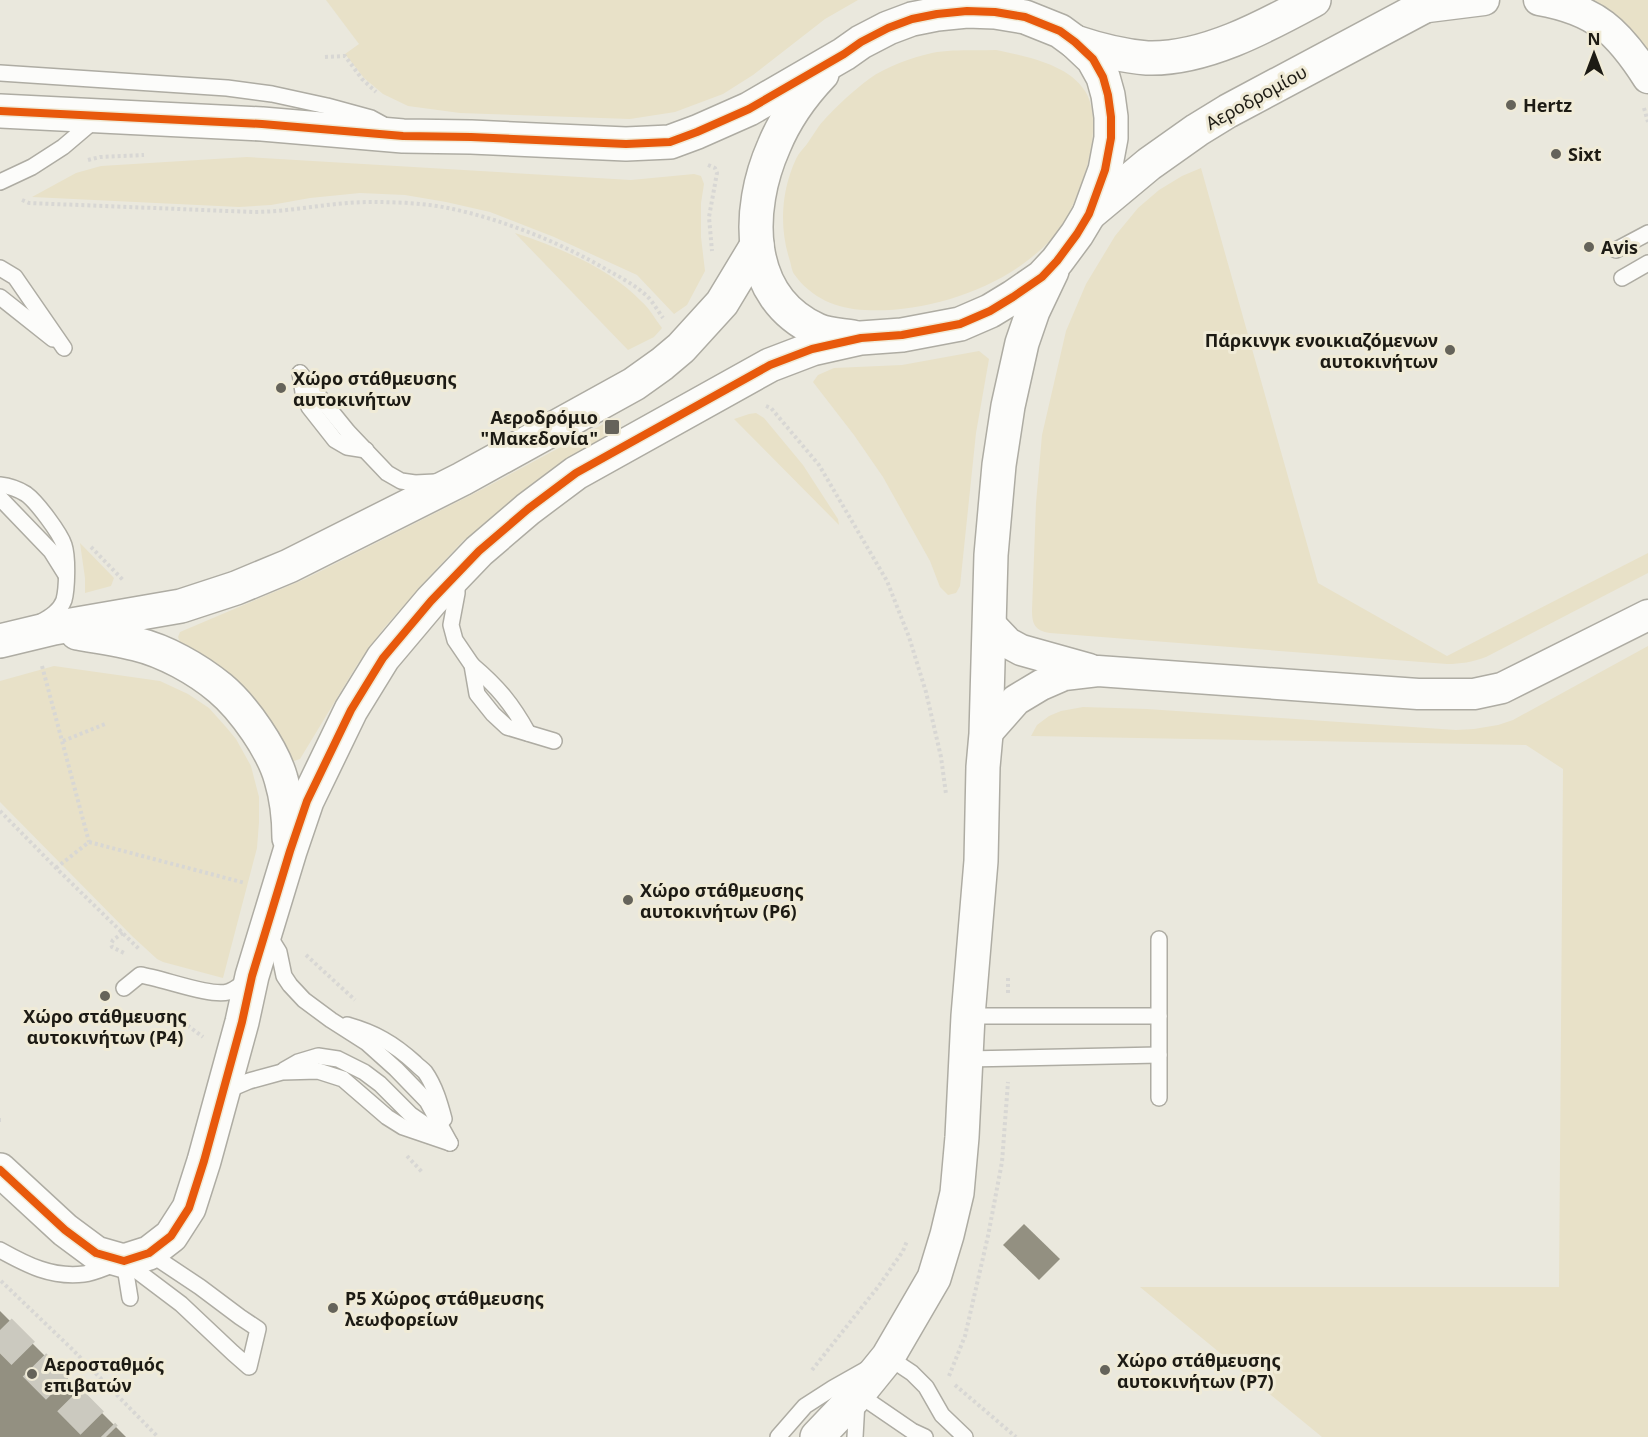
<svg xmlns="http://www.w3.org/2000/svg" width="1648" height="1437" viewBox="0 0 1648 1437" font-family="'Noto Sans',sans-serif">
<style>
.green{fill:#e8e1c8}
.building{fill:#939081}
.lines{fill:none;stroke-linecap:round;stroke-linejoin:round}
.secondary-tunnel{stroke:#cbc9bf;stroke-width:33;stroke-dasharray:33 16;stroke-linecap:butt}
.lane-casing{stroke:#aeaca3;stroke-width:18}
.street-casing{stroke:#aeaca3;stroke-width:33}
.secondary-casing{stroke:#aeaca3;stroke-width:36}
.primary-casing{stroke:#aeaca3;stroke-width:36}
.path{stroke:#d8d7d4;stroke-width:4;stroke-dasharray:3 3;stroke-linecap:butt}
.lane{stroke:#fcfcfa;stroke-width:15}
.street{stroke:#fcfcfa;stroke-width:30}
.secondary{stroke:#fcfcfa;stroke-width:33}
.primary{stroke:#fcfcfa;stroke-width:33}
.cycleway-casing{stroke:#f0ebd7;stroke-width:11}
.cycleway{stroke:#e8590c;stroke-width:8}
.poi-dot{fill:#65635a;stroke:#f0ebd7;stroke-width:2}
.labels{text-anchor:middle;dominant-baseline:central;stroke-width:6;stroke-linejoin:round;paint-order:stroke}
.street-label{font-size:18px;fill:#1d1b14;stroke:#f0ebd7}
.poi-label{font-size:18px;font-weight:bold;fill:#1d1b14;stroke:#f0ebd7;text-anchor:start}
</style>
<rect width="100%" height="100%" fill="#eae8dd"/>
<g class="green">
<polygon points="326,0 858,0 825,19 753,75 723,94 675,112 630,119 460,113 408,106 383,94 364,78 345,54 359,44"/>
<polygon points="1588,0 1648,0 1648,54"/>
<path d="M996 50C1025 56 1068 64 1085 91 1104 121 1086 179 1071 209 1064 225 1051 241 1038 252 994 291 923 313 865 310 837 309 811 298 794 274 792 271 791 265 790 261 779 228 781 191 796 159 798 154 803 149 807 144 811 138 815 132 819 126 831 111 854 90 869 79 887 66 911 58 932 53 952 49 975 51 996 50Z"/>
<polygon points="247,157 631,180 694,174 701,176 704,184 701,203 701,237 705,271 687,305 674,314 637,275 554,237 490,212 446,202 405,195 360,193 310,198 271,205 239,207 32,197 76,173 101,166"/>
<path d="M1201 168 1318 583 1447 656 1648 553V573L1486 657C1472 662 1461 664 1447 664L1050 633C1035 631 1032 624 1032 610L1036 503 1042 435 1066 331 1086 284 1115 236 1138 208 1159 190 1182 176Z"/>
<path d="M515 233C558 247 610 268 642 302 650 309 655 319 662 328L654 337 628 350Z"/>
<polygon points="979,351 989,359 976,433 960,586 956,593 948,595 940,587 930,561 883,477 854,435 813,382 818,375 834,368 902,365"/>
<polygon points="756,413 764,418 803,465 838,519 839,525 734,419 749,414"/>
<polygon points="611,420 617,428 463,541 430,576 384,628 357,665 300,759 294,761 288,759 220,674 180,642 178,637 180,632 305,579 477,492"/>
<polygon points="80,543 114,578 111,586 85,593 85,578"/>
<polygon points="1648,646 1648,1437 1322,1437 1140,1287 1559,1287 1563,769 1526,745 1031,736 1037,725 1049,716 1061,711 1083,707 1147,709 1456,730 1474,729 1498,725 1513,720"/>
<polygon points="54,666 160,681 188,694 209,708 226,727 236,739 251,766 259,797 259,822 257,848 223,978 163,962 157,959 132,936 0,802 0,681"/>
</g>
<g class="building">
<polygon points="1024,1224 1060,1259 1039,1280 1003,1245"/>
<polygon points="0,1311 126,1437 0,1437"/>
</g>
<g class="lines">
<polyline class="secondary-tunnel" points="0,1330 106,1437"/>
<defs>
<g id="lane">
<polyline points="0,73 227,88 272,94 327,106 371,118 382,124"/>
<polyline points="0,182 32,167 63,147 96,119"/>
<polyline points="1616,250 1648,233"/>
<polyline points="0,268 15,277 64,348"/>
<polyline points="1622,278 1648,263"/>
<polyline points="0,297 53,339"/>
<polyline points="300,373 348,432 387,473 401,481 415,483 435,482"/>
<polyline points="300,373 303,392 309,407 335,440 347,447 366,450"/>
<path d="M0 485C9 486 18 489 26 494 37 502 60 533 64 545 68 557 67 589 64 600 60 611 50 617 41 622"/>
<polyline points="0,498 51,551 66,575"/>
<polyline points="457,579 457,593 451,625 455,640 472,665 477,694 493,714 507,727 554,741"/>
<path d="M472 665C498 687 512 704 528 733"/>
<polyline points="266,931 279,952 284,976 290,985 304,1000 331,1020 367,1043 396,1069 427,1101 450,1143"/>
<polyline points="1159,939 1159,1098"/>
<path d="M124 988 140 975C162 978 210 997 228 992 235 990 241 984 248 980"/>
<polyline points="968,1016 1159,1016"/>
<path d="M347 1025C375 1033 393 1043 415 1063 418 1066 422 1069 425 1072 435 1086 440 1104 444 1119"/>
<polyline points="966,1059 1159,1055"/>
<polyline points="284,1070 298,1062 318,1056 338,1059 364,1072 380,1084 411,1115 440,1135"/>
<polyline points="223,1092 249,1081 282,1072 318,1071 343,1079 387,1117 403,1127 450,1143"/>
<path d="M0 1250C27 1265 52 1278 84 1274 94 1273 106 1267 115 1264"/>
<polyline points="124,1261 181,1304 233,1353 249,1367 258,1329 240,1317 200,1287 149,1253"/>
<polyline points="124,1261 130,1298"/>
<polyline points="858,1394 912,1431 925,1437"/>
<polyline points="778,1437 805,1406 833,1388 888,1357 912,1373 926,1387 942,1415 965,1437"/>
<polyline points="855,1437 857,1401"/>
</g>
<g id="street">
<path d="M1539 0C1596 10 1618 31 1648 78"/>
<polyline points="1420,8 1484,0"/>
<polyline points="989,623 1008,643 1021,650 1089,669"/>
<polyline points="986,734 1016,700 1041,685 1064,675 1098,671 1418,694 1474,694 1502,688 1648,615"/>
</g>
<g id="secondary">
<path d="M822 74C803 94 785 119 774 146 746 209 744 297 817 330 828 335 841 335 853 337"/>
<polyline points="0,111 262,124 403,136 471,137 626,144 670,142 697,132 749,109 844,54 861,42 888,28 912,19 937,14 967,11 995,12 1025,17 1060,31 1075,42 1093,59 1103,77 1108,95 1111,117 1111,138 1105,170 1089,214 1077,234 1057,261 1042,277 1013,297 990,311 960,324 902,335 861,338 812,349 770,365 576,473 528,509 479,551 431,601 383,658 351,710 307,801 290,851 252,976 242,1022 204,1161 189,1208 171,1236 149,1253 124,1261 96,1253 65,1230 0,1170"/>
<path d="M77 633C96 636 116 639 136 644 165 651 197 669 220 688 244 708 273 750 281 779 287 799 289 818 289 838"/>
<polyline points="0,641 54,628 181,606 236,588 289,566 462,479 634,384 662,364 681,348 722,303 757,245"/>
<polyline points="817,1437 858,1394 888,1357 934,1278 947,1235 957,1193 962,1137 968,1016 981,861 983,767 986,734 991,555 999,465 1008,406 1022,343 1033,311 1052,271"/>
</g>
<g id="primary">
<path d="M1075 42C1099 50 1122 56 1147 58 1204 60 1266 26 1314 0"/>
<polyline points="1089,214 1149,164 1197,130 1228,111 1436,0"/>
</g>
</defs>
<use href="#lane" class="lane-casing"/>
<use href="#street" class="street-casing"/>
<use href="#secondary" class="secondary-casing"/>
<use href="#primary" class="primary-casing"/>
<g class="path">
<polyline points="325,57 345,56 362,79 376,92"/>
<polyline points="1644,108 1648,122"/>
<polyline points="88,160 100,157 144,155"/>
<polyline points="708,165 715,168 717,173 709,217 712,251"/>
<path d="M22 200 29 203 253 212C292 212 331 202 371 202 396 202 424 203 448 208 502 219 562 243 609 271 622 278 636 286 647 296 653 302 658 311 663 318"/>
<polyline points="766,406 771,408 819,465 887,581 909,637 926,692 941,757 946,794"/>
<polyline points="91,547 124,581"/>
<polyline points="42,666 89,842"/>
<polyline points="63,741 105,724"/>
<polyline points="0,811 56,868 140,950"/>
<polyline points="89,842 245,883"/>
<polyline points="56,868 89,842"/>
<polyline points="123,933 113,940 111,944 112,947 126,954"/>
<polyline points="306,955 355,1000"/>
<polyline points="1008,993 1008,977"/>
<polyline points="186,1011 182,1017 183,1022 203,1037"/>
<polyline points="0,1120 1,1120"/>
<polyline points="407,1156 423,1173"/>
<polyline points="1,1281 72,1349 158,1437"/>
<polyline points="812,1370 878,1287 903,1251 907,1241"/>
<polyline points="949,1376 965,1336 988,1236 1002,1162 1008,1082"/>
<polyline points="955,1385 1016,1437"/>
</g>
<use href="#lane" class="lane"/>
<use href="#street" class="street"/>
<use href="#secondary" class="secondary"/>
<use href="#primary" class="primary"/>
<defs>
<polyline id="cycleway" points="0,111 262,124 403,136 471,137 626,144 670,142 697,132 749,109 844,54 861,42 888,28 912,19 937,14 967,11 995,12 1025,17 1060,31 1075,42 1093,59 1103,77 1108,95 1111,117 1111,138 1105,170 1089,214 1077,234 1057,261 1042,277 1013,297 990,311 960,324 902,335 861,338 812,349 770,365 576,473 528,509 479,551 431,601 383,658 351,710 307,801 290,851 252,976 242,1022 204,1161 189,1208 171,1236 149,1253 124,1261 96,1253 65,1230 0,1170"/>
</defs>
<use href="#cycleway" class="cycleway-casing"/>
<use href="#cycleway" class="cycleway"/>
</g>
<g class="poi-dot">
<circle cx="1511" cy="105" r="6"/>
<circle cx="1556" cy="154" r="6"/>
<circle cx="1589" cy="247" r="6"/>
<circle cx="1450" cy="350" r="6"/>
<circle cx="281" cy="388" r="6"/>
<rect x="604" y="419" width="16" height="16" rx="3"/>
<circle cx="628" cy="900" r="6"/>
<circle cx="105" cy="996" r="6"/>
<circle cx="333" cy="1308" r="6"/>
<circle cx="1105" cy="1370" r="6"/>
<circle cx="32" cy="1374" r="6"/>
</g>
<g class="labels">
<g class="street-label">
<text transform="translate(1256 97) rotate(-29)">Αεροδρομίου</text>
</g>
<g class="poi-label">
<text x="1523" y="105">Hertz</text>
<text x="1568" y="154">Sixt</text>
<text x="1601" y="247">Avis</text>
<text x="1438" y="340" text-anchor="end">Πάρκινγκ ενοικιαζόμενων<tspan x="1438" dy="21">αυτοκινήτων</tspan></text>
<text x="293" y="378">Χώρο στάθμευσης<tspan x="293" dy="21">αυτοκινήτων</tspan></text>
<text x="598" y="417" text-anchor="end">Αεροδρόμιο<tspan x="598" dy="21">"Μακεδονία"</tspan></text>
<text x="640" y="890">Χώρο στάθμευσης<tspan x="640" dy="21">αυτοκινήτων (P6)</tspan></text>
<text x="105" y="1016" text-anchor="middle">Χώρο στάθμευσης<tspan x="105" dy="21">αυτοκινήτων (P4)</tspan></text>
<text x="345" y="1298">P5 Χώρος στάθμευσης<tspan x="345" dy="21">λεωφορείων</tspan></text>
<text x="1117" y="1360">Χώρο στάθμευσης<tspan x="1117" dy="21">αυτοκινήτων (P7)</tspan></text>
<text x="44" y="1364">Αεροσταθμός<tspan x="44" dy="21">επιβατών</tspan></text>
</g>
</g>
<g transform="translate(1594 54)" stroke="#f0ebd7" stroke-width="4.5" paint-order="stroke">
<path d="M0-4.5L10 22L0 15L-10 22Z" fill="#1d1b14"/>
<text y="-9" font-size="16" font-weight="bold" text-anchor="middle" fill="#1d1b14">N</text>
</g>
</svg>
